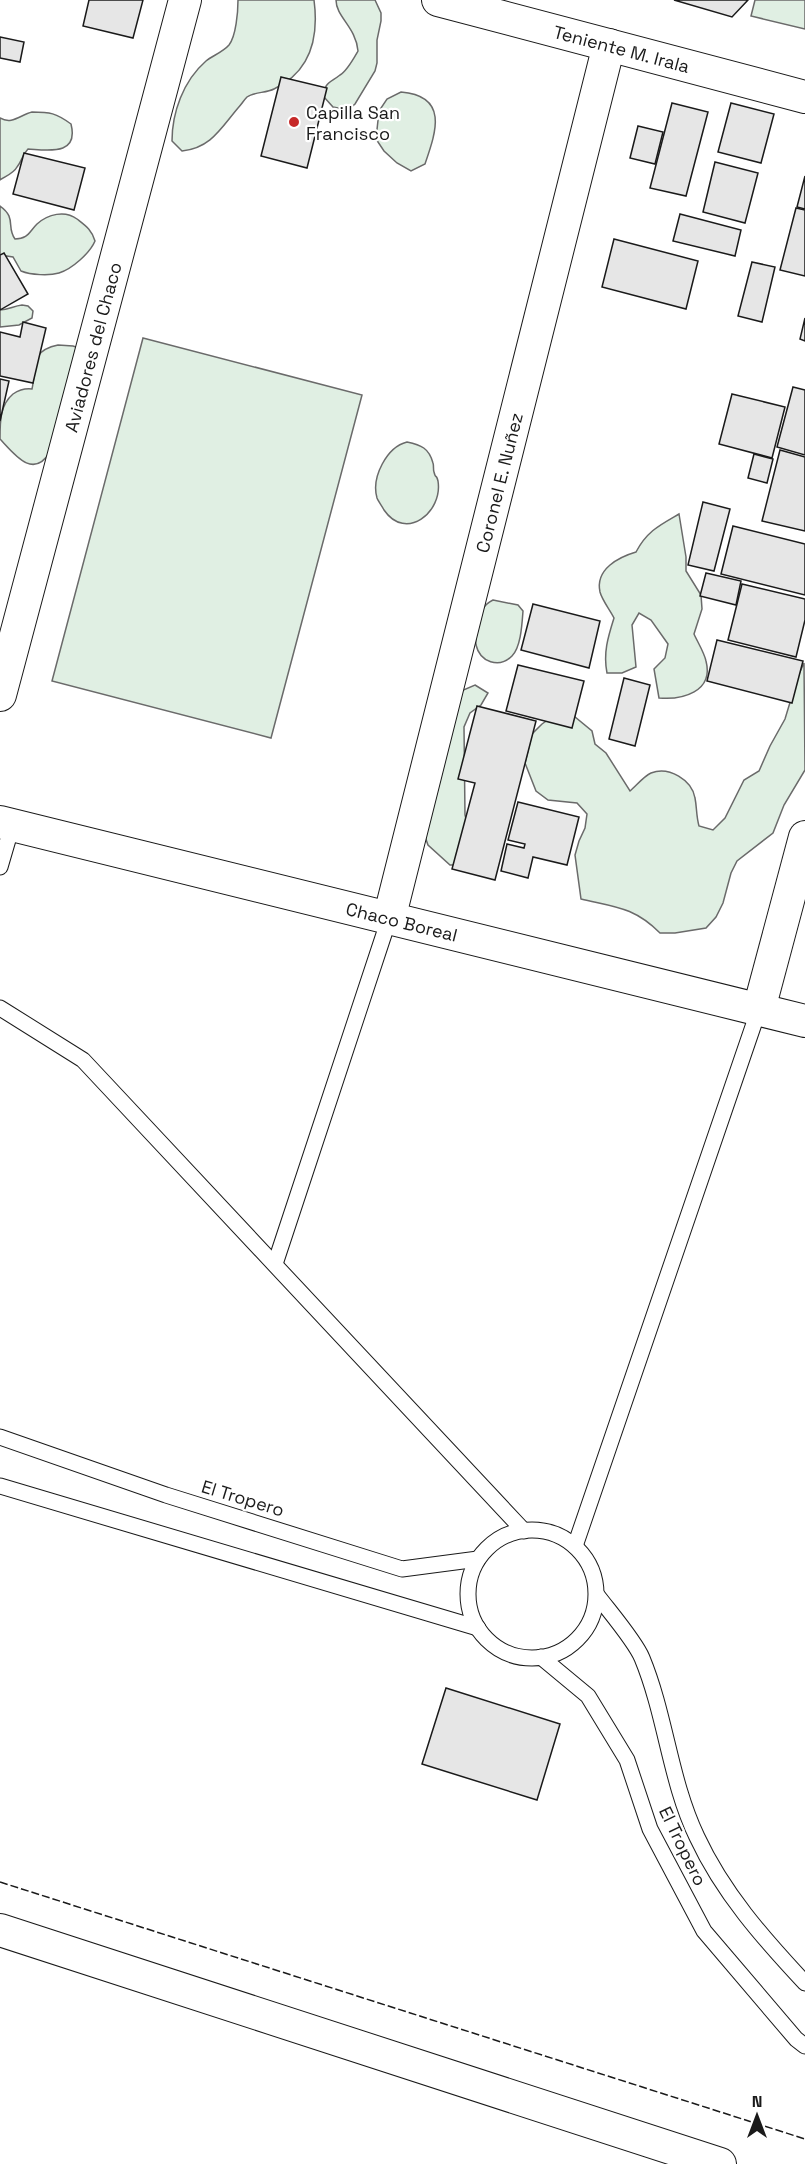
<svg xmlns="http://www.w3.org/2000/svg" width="805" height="2164" viewBox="0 0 805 2164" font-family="'Space Grotesk',sans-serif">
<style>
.green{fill:#e0efe3;stroke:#6a6a6a;stroke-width:1.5}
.building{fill:#e6e6e6;stroke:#1a1a1a;stroke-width:1.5}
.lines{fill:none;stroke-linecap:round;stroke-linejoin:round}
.lane-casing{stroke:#1a1a1a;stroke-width:17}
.street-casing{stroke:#1a1a1a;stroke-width:34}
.lane{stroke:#fff;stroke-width:15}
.street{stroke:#fff;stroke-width:32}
.fence{stroke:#1a1a1a;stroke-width:1.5;stroke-dasharray:8 3;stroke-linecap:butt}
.poi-dot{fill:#c62828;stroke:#fff;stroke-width:2}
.labels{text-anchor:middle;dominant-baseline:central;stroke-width:4.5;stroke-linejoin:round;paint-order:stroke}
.street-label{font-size:18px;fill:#1a1a1a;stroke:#fff}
.poi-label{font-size:18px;fill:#1a1a1a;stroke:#fff;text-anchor:start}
</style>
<rect width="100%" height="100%" fill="#fff"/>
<g class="green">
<path d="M238 0H314C319 38 310 72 274 89 266 93 254 92 247 97 244 100 241 105 238 108 221 128 211 148 182 151L172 141C172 113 183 81 206 61 212 56 223 52 229 45 236 36 238 12 238 0Z"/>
<path d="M336 0H375L381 13V21L377 40V63L375 71 355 104 348 110 333 107 324 97C324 82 330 83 340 75 347 71 354 58 358 51 356 27 336 17 336 0Z"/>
<polygon points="755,0 805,0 805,29 751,16"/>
<path d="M401 92C449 96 436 132 425 164L411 171 397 163 384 151 376 139 379 111 387 99Z"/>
<path d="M32 112C50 112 56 113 71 124 79 156 48 150 28 149 22 155 22 161 17 167 14 173 6 176 0 180V118C12 125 20 115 32 112Z"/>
<path d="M0 206C17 218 6 227 15 239 28 239 29 232 37 224 48 214 65 210 77 219 86 226 92 230 95 241 90 253 72 269 59 273 49 276 31 275 21 271L13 257 0 255Z"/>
<path d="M22 305 28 306 33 311 32 318 19 325 0 327V310C9 310 13 306 22 305Z"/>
<polygon points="143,338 362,395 271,738 52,681"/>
<path d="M58 345 73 346 88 351 50 452C33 480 14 454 0 439 0 421 0 405 13 394 19 390 24 388 32 389 37 367 29 351 58 345Z"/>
<path d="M407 442C421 445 429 448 433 463 434 466 433 470 434 472 436 480 436 473 438 481 443 512 406 542 384 510 382 506 378 501 377 498 371 477 387 447 407 442Z"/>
<path d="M679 514 686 557V571L701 595 702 609 694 634C698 643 704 652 706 661 714 692 682 700 659 698L654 669 665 658 668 644 651 620 639 613 632 625 636 667 622 673H607C603 653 608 637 614 618 610 610 602 600 600 592 595 569 619 557 636 552 647 531 660 525 679 514Z"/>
<path d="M493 600 518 605 523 611C522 624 521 647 512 656 499 669 480 662 476 645 475 637 477 629 479 622 481 611 483 605 493 600Z"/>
<path d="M804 663 805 770 784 805 773 833 737 861 731 873 723 903 716 917 706 928 675 933H660C634 907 615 907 581 899L575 855 579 841 585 828 587 814 577 803 548 800 536 791 525 763 532 734 542 724 555 715 569 712 592 731 595 744 606 753 630 791C636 786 644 776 651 773 669 766 692 780 695 798 697 808 696 815 699 826L713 830 725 818 744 780 759 771 770 746 785 719 798 676Z"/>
<polygon points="475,685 488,693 481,705 470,713 464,727 465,815 475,855 464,865 450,865 428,845 423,831 461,691"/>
</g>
<g class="building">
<polygon points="89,0 143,0 133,38 83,26"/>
<polygon points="674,0 748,0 732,17"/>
<polygon points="0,37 24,42 20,62 0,58"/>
<polygon points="281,77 327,88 307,168 261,156"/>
<polygon points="672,103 708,112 686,196 650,188"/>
<polygon points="731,103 774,114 761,163 718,152"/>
<polygon points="638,126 663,132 655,164 630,158"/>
<polygon points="24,153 85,168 74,210 13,194"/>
<polygon points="715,162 758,173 745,223 703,212"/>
<polygon points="805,176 805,209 797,207"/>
<polygon points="796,208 805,210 805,276 780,270"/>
<polygon points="680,214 741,230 735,256 673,241"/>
<polygon points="614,239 698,261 686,309 602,287"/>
<polygon points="4,253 28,294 0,310 0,255"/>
<polygon points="752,262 775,267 762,322 738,316"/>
<polygon points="805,318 805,341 800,339"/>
<polygon points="23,322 46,328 33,383 0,376 0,332 20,337"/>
<polygon points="0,379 9,381 0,421"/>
<polygon points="793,387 805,390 805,455 777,447"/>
<polygon points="732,394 785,407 772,458 719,444"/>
<polygon points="780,450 805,457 805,531 762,521"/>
<polygon points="754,454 773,459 767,483 748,478"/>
<polygon points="703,502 730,509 714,571 688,565"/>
<polygon points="733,526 805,544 805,595 721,574"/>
<polygon points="706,573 741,581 736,605 700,596"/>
<polygon points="742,584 805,599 805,620 796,657 728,640"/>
<polygon points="533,604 600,621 589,668 521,650"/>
<polygon points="717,640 803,661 792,703 707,681"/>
<polygon points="518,665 584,681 572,728 506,711"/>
<polygon points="624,678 650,685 635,746 609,739"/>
<polygon points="477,706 536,721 495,880 452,869 475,783 458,779"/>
<polygon points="518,802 579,817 567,865 533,857 528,878 501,871 507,844 524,848 525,844 508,840"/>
<polygon points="446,1688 560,1724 537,1800 422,1764"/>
</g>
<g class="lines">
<defs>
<g id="lane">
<polyline points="0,867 12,826"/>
<polyline points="0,1008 83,1060 524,1531"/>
<polyline points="275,1264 389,919"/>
<polyline points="0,1437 166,1495 402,1569 478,1559"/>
<polyline points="0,1486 478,1628"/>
<circle cx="532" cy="1594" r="64"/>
<polyline points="575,1546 759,1009"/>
<path d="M597 1595C609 1611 635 1641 642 1658 666 1716 670 1781 697 1837 723 1893 763 1938 805 1983"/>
<polyline points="541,1657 588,1696 627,1760 650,1829 704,1931 796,2039 805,2046"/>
</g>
<g id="street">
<path id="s1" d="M438 0 805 97"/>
<path id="s2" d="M0 695 185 0"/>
<path id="s3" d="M0 822 805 1021"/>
<path id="s4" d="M389 919 609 45"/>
<polyline points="759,1009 805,837"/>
<polyline points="0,1930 720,2164"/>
</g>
</defs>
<use href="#lane" class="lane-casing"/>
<use href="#street" class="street-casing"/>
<use href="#lane" class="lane"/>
<use href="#street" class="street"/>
<polyline class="fence" points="0,1882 805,2139"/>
</g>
<circle class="poi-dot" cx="294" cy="122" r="6"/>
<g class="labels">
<g class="street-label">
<text stroke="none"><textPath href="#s1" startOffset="190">Teniente M. Irala</textPath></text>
<text stroke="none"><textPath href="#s2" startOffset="360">Aviadores del Chaco</textPath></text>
<text stroke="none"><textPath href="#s4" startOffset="450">Coronel E. Nuñez</textPath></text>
<text stroke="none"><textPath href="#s3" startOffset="414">Chaco Boreal</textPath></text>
<text transform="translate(243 1498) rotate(17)">El Tropero</text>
<text transform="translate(683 1846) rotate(64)">El Tropero</text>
</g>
<g class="poi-label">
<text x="306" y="112">Capilla San<tspan x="306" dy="21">Francisco</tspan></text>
</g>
</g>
<g transform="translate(757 2116)" stroke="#ffffff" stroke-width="4.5" paint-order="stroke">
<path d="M0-4.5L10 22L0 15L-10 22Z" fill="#1a1a1a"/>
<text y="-9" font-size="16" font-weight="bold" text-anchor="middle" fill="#1a1a1a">N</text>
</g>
</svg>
